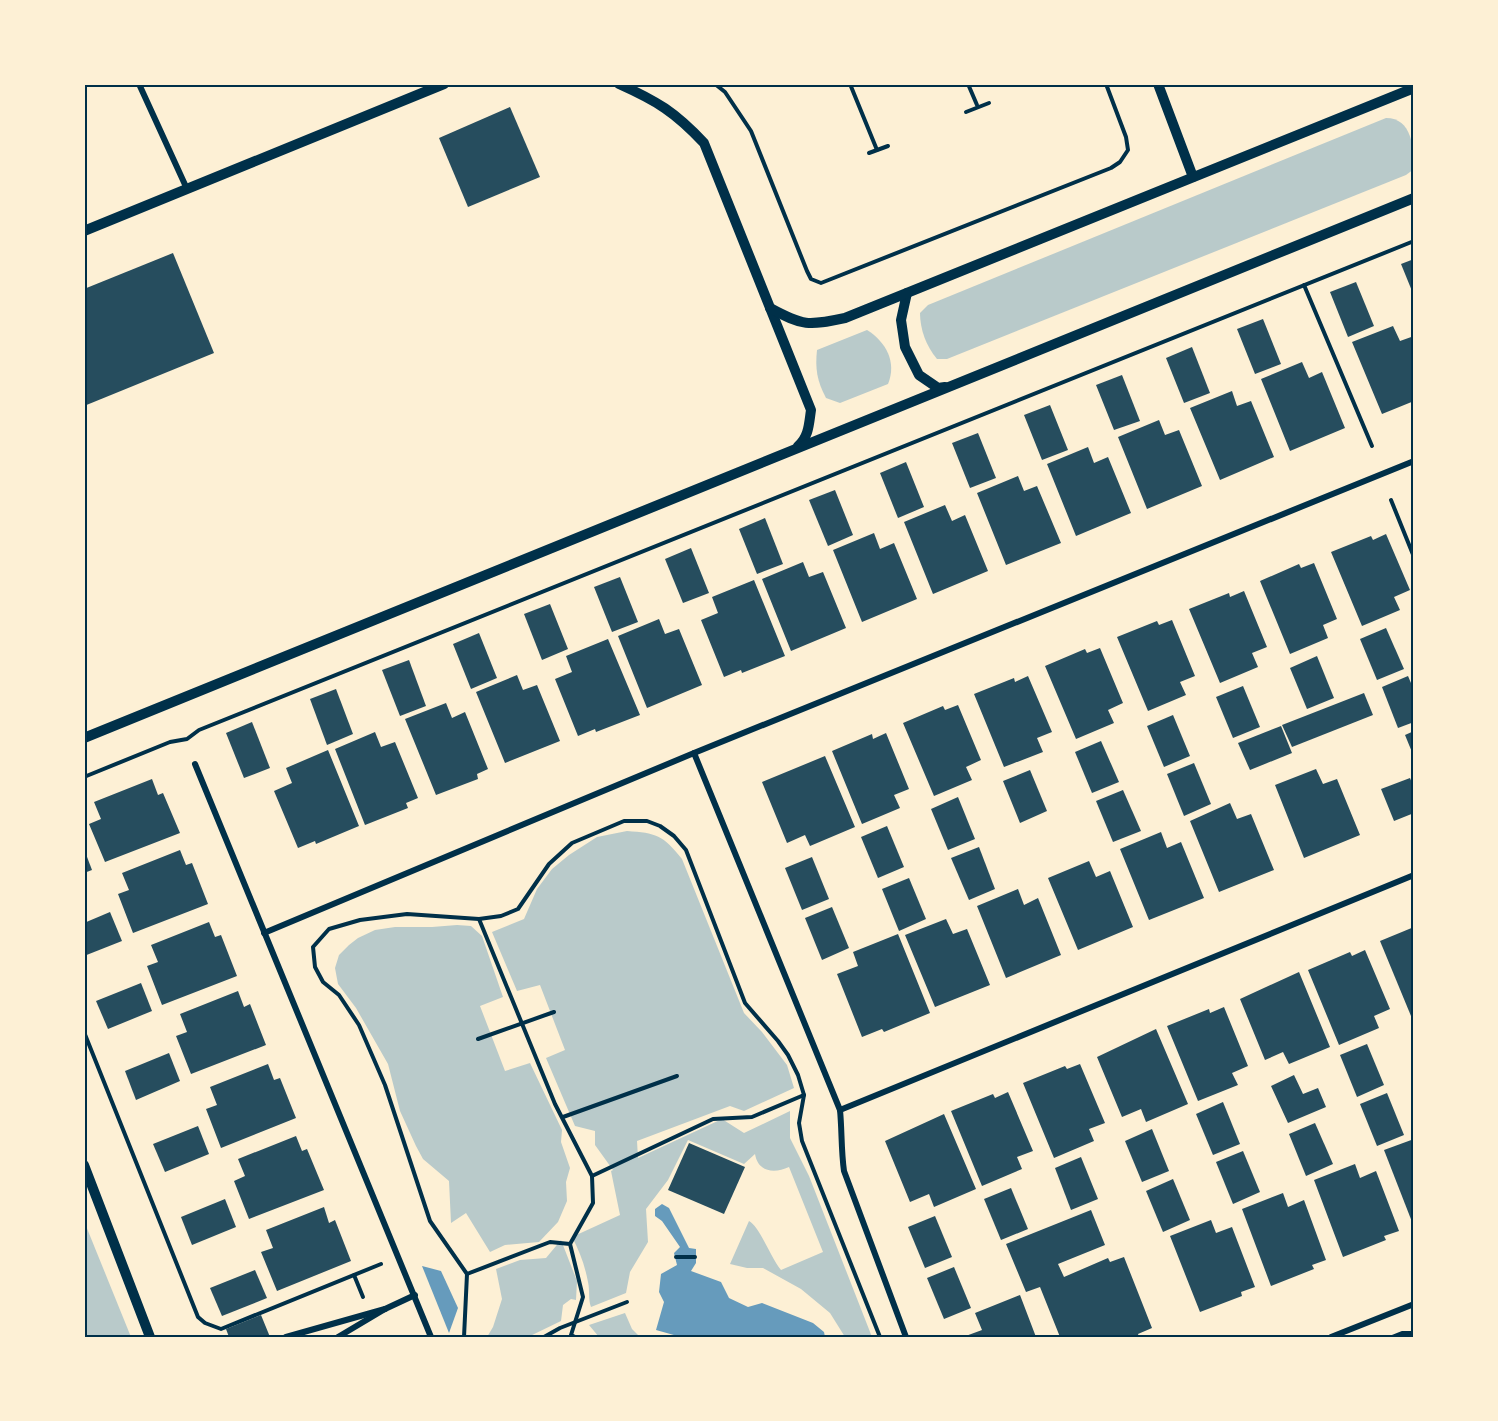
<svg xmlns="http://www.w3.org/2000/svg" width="1498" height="1421" viewBox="0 0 1498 1421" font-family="Literata,serif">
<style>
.green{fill:#b9caca}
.water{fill:#669bbc}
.building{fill:#264d5e}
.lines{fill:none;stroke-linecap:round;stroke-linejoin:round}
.path{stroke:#003049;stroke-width:4}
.minor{stroke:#003049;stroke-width:6}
.tertiary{stroke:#003049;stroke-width:10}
.neatline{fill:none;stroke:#003049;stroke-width:2}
</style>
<rect width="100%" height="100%" fill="#fdf0d5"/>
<g class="green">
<path d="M1386 118C1412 118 1414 148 1414 169L1406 175 947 359H937C926 346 920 329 920 313L928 305Z"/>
<path d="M867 330C886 342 897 362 888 384L840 403 826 398C817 381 815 369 817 350Z"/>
<path d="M627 831C656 833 663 835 682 859L744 1013 762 1032 787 1065 794 1088 744 1111 730 1106 637 1141 638 1158 722 1119 744 1133 790 1111V1138L809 1176 872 1337H845L830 1313 801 1289 763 1268H747L730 1264 749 1221C760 1227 771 1258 781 1270L823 1252 789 1167C774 1174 758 1172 755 1154L744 1164 688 1140 668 1180 646 1209 648 1242 630 1272 626 1293 591 1307C588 1299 590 1291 588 1282 585 1266 580 1252 572 1237L620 1215 611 1171 613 1170 595 1145V1131L575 1126 546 1058 565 1050 540 985 517 991 492 932 524 919 537 889 552 869 569 855 597 837Z"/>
<polygon points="457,925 471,926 482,936 503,997 480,1006 505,1071 530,1063 562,1130 561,1142 570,1168 566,1182 567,1201 558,1222 539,1242 505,1245 490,1252 466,1213 451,1223 449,1181 423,1159 416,1146 400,1111 388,1064 356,1008 338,984 335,968 339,955 349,945 358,938 375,930 395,927 432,927"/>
<polygon points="84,1221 131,1337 84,1337"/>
<polygon points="561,1240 577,1281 576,1300 571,1299 563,1305 561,1321 528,1337 487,1337 493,1327 502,1299 496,1269 520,1260 546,1258"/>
<polygon points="625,1313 632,1329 640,1337 599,1337 589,1325"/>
</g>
<g class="water">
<polygon points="662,1204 669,1208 689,1248 696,1249 696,1263 691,1271 721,1282 729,1298 748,1307 762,1303 813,1323 824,1332 825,1337 681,1337 656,1330 664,1302 659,1292 661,1274 677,1265 674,1253 680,1247 662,1221 655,1216 655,1209"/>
<polygon points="422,1266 441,1271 458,1308 449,1333"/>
</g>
<g class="building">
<polygon points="510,107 540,177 468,207 439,138"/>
<polygon points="173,253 214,353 84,406 84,289"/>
<polygon points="1414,259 1414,296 1401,264"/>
<polygon points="1356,282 1374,326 1348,337 1330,292"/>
<polygon points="1263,319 1281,364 1255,374 1237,329"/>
<polygon points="1393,326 1400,341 1414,336 1414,401 1382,414 1352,342"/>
<polygon points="1192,347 1210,393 1184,403 1166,358"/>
<polygon points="1302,362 1309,378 1322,372 1345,428 1290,451 1261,379"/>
<polygon points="1122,375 1140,421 1114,430 1096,385"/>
<polygon points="1232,391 1237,406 1251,401 1274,457 1220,480 1190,408"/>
<polygon points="1050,405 1068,450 1042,460 1024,415"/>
<polygon points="1159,420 1165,435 1179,430 1202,486 1147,509 1118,437"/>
<polygon points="978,433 996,478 970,488 952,443"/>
<polygon points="1088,447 1094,463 1108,457 1131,513 1076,536 1047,464"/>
<polygon points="906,462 924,507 898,518 880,473"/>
<polygon points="1018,476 1024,491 1037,486 1061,543 1006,565 977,493"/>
<polygon points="835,490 853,535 828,546 809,500"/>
<polygon points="945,505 952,521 965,515 988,571 933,594 904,522"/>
<polygon points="765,518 783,564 757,574 739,529"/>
<polygon points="874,533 880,549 894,543 917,599 862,622 833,550"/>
<polygon points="1386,534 1410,590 1394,597 1400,610 1362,626 1331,552 1371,536 1373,540"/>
<polygon points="691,548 709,593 683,603 665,559"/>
<polygon points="803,562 809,577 823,572 846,628 791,651 762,579"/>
<polygon points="1314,563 1337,619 1323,625 1328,638 1290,654 1260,581 1299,564 1301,568"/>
<polygon points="620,577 638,622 612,632 594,587"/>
<polygon points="754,580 785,656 742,673 741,670 724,677 701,620 718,613 712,597"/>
<polygon points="1244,591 1267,647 1252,653 1258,667 1220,683 1189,609 1229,593 1230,597"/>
<polygon points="550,604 568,649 542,660 524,614"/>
<polygon points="659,619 665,634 679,629 702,685 647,708 618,636"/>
<polygon points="1172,620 1195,676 1180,682 1186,695 1148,711 1117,637 1157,621 1159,625"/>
<polygon points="1386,628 1404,669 1377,680 1360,639"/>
<polygon points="479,633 497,678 471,689 453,644"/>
<polygon points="608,639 640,715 596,732 595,729 578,736 555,679 572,672 566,656"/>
<polygon points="1100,648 1123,703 1108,710 1114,723 1076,739 1045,666 1085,649 1087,653"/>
<polygon points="1317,656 1334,698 1307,709 1290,668"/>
<polygon points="409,660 426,706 400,716 382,670"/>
<polygon points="517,675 523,690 537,685 560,741 505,763 476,692"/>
<polygon points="1028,676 1052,732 1037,738 1043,752 1004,767 974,694 1014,678 1015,682"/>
<polygon points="1408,676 1414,690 1414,722 1398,728 1382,687"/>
<polygon points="1243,686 1260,727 1233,738 1216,697"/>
<polygon points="336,689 353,734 327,745 310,699"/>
<polygon points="1364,693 1373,715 1292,747 1282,725"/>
<polygon points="446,703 452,718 465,712 488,769 477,774 478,779 436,795 405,719"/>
<polygon points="958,705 981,760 966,767 972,780 934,796 903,723 943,706 945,710"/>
<polygon points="1173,715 1190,756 1164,767 1147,726"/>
<polygon points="252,722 270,768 244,778 226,733"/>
<polygon points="1281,726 1292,753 1250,770 1238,743"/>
<polygon points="1414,731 1414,757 1405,735"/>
<polygon points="375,732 381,747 395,742 418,798 406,803 408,808 365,825 335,749"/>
<polygon points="886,733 909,789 894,795 900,808 862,824 832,751 872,734 873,739"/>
<polygon points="1101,741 1119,782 1092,793 1075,752"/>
<polygon points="328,750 359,826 316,844 315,841 298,848 274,791 292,783 286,768"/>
<polygon points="825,756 855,827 810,846 805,835 787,843 762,782"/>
<polygon points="1194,763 1211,804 1184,816 1167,774"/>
<polygon points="1316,769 1323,784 1337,779 1360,835 1304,858 1275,785"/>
<polygon points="1030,770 1047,811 1020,823 1003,781"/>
<polygon points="1410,778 1414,788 1414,813 1394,821 1381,789"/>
<polygon points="152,779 158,795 163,793 180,833 105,862 89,824 101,819 94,802"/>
<polygon points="1123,790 1141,831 1113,842 1096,801"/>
<polygon points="958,797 975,839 948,850 931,809"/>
<polygon points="1230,803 1237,819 1251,814 1274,870 1219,892 1190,821"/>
<polygon points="887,826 904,867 878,878 861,837"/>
<polygon points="1161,832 1167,848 1181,842 1204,898 1149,920 1120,849"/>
<polygon points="979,847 995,889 969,900 951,858"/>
<polygon points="84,849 92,870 84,873"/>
<polygon points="180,850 186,865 192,863 208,904 133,933 118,894 129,890 122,873"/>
<polygon points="812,857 829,899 802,910 785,868"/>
<polygon points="1089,861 1096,877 1110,871 1133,927 1078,950 1048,878"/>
<polygon points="909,878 926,919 899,931 882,889"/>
<polygon points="1018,889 1024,905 1038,898 1061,955 1006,978 977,906"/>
<polygon points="832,907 849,948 822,960 805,918"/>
<polygon points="110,912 122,941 84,956 84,923"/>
<polygon points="946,919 953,934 967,929 990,985 935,1007 905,935"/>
<polygon points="209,922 215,937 221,935 237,976 162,1005 147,966 158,962 151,945"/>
<polygon points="1414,927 1414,1015 1411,1016 1380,941"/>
<polygon points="898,934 930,1013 884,1032 882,1029 862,1037 837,974 858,966 853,952"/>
<polygon points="1365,950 1390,1009 1374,1016 1379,1028 1339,1045 1308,970 1350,952 1352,956"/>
<polygon points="1299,972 1330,1047 1289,1064 1283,1052 1265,1060 1240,999"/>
<polygon points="141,983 152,1011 108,1029 96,1001"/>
<polygon points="238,991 244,1007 250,1004 266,1045 191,1074 176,1036 187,1032 180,1014"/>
<polygon points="1224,1007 1248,1066 1232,1073 1238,1085 1198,1101 1167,1026 1209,1009 1210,1013"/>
<polygon points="1156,1029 1188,1104 1146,1122 1141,1109 1122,1117 1097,1057"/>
<polygon points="1367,1044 1384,1085 1357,1097 1340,1055"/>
<polygon points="169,1053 180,1081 136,1100 125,1071"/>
<polygon points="268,1064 274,1080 280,1078 296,1118 221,1148 206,1109 217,1105 210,1087"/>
<polygon points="1080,1064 1105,1123 1089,1129 1094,1141 1054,1158 1023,1083 1065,1066 1067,1069"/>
<polygon points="1294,1075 1303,1094 1318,1088 1326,1107 1288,1123 1271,1086"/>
<polygon points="1008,1092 1033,1151 1017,1157 1022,1169 982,1186 951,1111 993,1094 995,1098"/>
<polygon points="1387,1093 1404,1135 1377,1146 1360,1104"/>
<polygon points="1223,1102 1240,1144 1213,1155 1196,1114"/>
<polygon points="944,1114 976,1189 934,1207 929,1194 910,1202 885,1141"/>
<polygon points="1315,1123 1333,1164 1306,1176 1289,1134"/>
<polygon points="198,1126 209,1154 165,1172 153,1144"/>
<polygon points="1152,1129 1169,1171 1142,1182 1125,1141"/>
<polygon points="296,1136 302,1151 307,1149 324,1190 249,1219 234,1181 245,1176 238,1159"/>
<polygon points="1414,1139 1414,1227 1384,1150"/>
<polygon points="689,1143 745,1167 724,1214 668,1190"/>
<polygon points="1243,1151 1260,1192 1233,1204 1216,1162"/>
<polygon points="1081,1157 1098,1199 1071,1210 1055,1168"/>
<polygon points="1355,1164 1360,1178 1376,1171 1399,1231 1384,1236 1386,1240 1343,1257 1314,1180"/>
<polygon points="1173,1179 1190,1220 1163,1232 1146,1191"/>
<polygon points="1011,1188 1028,1229 1001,1240 984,1199"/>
<polygon points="1283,1193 1288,1207 1304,1200 1326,1260 1312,1265 1314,1269 1271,1286 1242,1209"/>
<polygon points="225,1199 236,1227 192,1245 181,1217"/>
<polygon points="324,1207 329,1223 335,1220 351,1261 277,1291 261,1252 273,1248 266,1230"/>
<polygon points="1091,1210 1105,1245 1058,1264 1064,1277 1108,1258 1110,1262 1124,1257 1152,1328 1138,1334 1139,1337 1060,1337 1040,1287 1026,1292 1006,1244"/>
<polygon points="935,1216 952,1257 925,1268 908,1227"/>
<polygon points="1211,1220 1216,1233 1232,1227 1255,1287 1241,1292 1242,1296 1200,1312 1170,1236"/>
<polygon points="954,1267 971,1308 944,1319 927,1278"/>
<polygon points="255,1270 267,1298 222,1316 210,1288"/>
<polygon points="1020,1295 1036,1337 963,1337 982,1330 975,1313"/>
<polygon points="261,1315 270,1337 229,1337 226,1329"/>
</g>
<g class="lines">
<g class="path">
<polyline points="715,84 725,92 751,131 807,271 811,279 821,283 1111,168 1120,162 1128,150 1126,137 1106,84"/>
<polyline points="850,84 877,150"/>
<polyline points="968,84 977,105"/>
<polyline points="966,112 989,103"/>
<polyline points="869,153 888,146"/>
<polyline points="1304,285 1372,446"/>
<polyline points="1391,500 1414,557"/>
<polyline points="84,777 170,742 187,739 199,730 1414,241"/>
<polyline points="479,919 555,1104 592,1176 593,1203 570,1244"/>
<polyline points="84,1032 198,1317 205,1323 221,1329 381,1264"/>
<polyline points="478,1039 554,1012"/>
<polyline points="563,1117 677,1076"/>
<polyline points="592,1176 713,1119 752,1117 804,1095"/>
<polyline points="676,1257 695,1257"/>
<polyline points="467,1274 550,1242 570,1244 583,1297 571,1335 575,1337"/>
<polyline points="354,1275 363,1297"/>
<polyline points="464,1337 467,1274 430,1221 385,1085 359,1025 339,995 323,982 315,967 313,947 329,929 360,920 407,914 479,919 501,916 518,909 549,864 572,843 624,821 647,821 660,826 674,836 686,850 745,1003 778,1041 788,1055 798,1075 804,1095 799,1123 802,1141 880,1337"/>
<polyline points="544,1337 560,1328 627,1302"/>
<polyline points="1392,1337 1402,1333 1414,1333"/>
</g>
<g class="minor">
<polyline points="139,84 187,189"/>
<path d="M694 753 840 1110C842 1130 841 1150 844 1171L906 1337"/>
<polyline points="195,764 431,1337"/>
<polyline points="264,933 694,753 1414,461"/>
<polyline points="840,1110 1414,875"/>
<polyline points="286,1337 385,1309"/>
<polyline points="338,1337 385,1309 415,1295"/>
<polyline points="1331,1337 1414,1304"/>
</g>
<g class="tertiary">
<path d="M619 84C657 101 675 112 704 143L811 410C809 423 809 437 798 446"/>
<polyline points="1158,84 1193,177"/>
<polyline points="84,231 444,84"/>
<polyline points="907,293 901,320 905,347 919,375 938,388 945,387"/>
<path d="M770 308C803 326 808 326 845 318L1414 88"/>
<polyline points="84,738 1414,198"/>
<polyline points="84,1165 150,1337"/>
</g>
</g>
<rect width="1498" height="1421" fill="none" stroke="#fdf0d5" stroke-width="171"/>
<rect x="86" y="86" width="1326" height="1250" class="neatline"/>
</svg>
